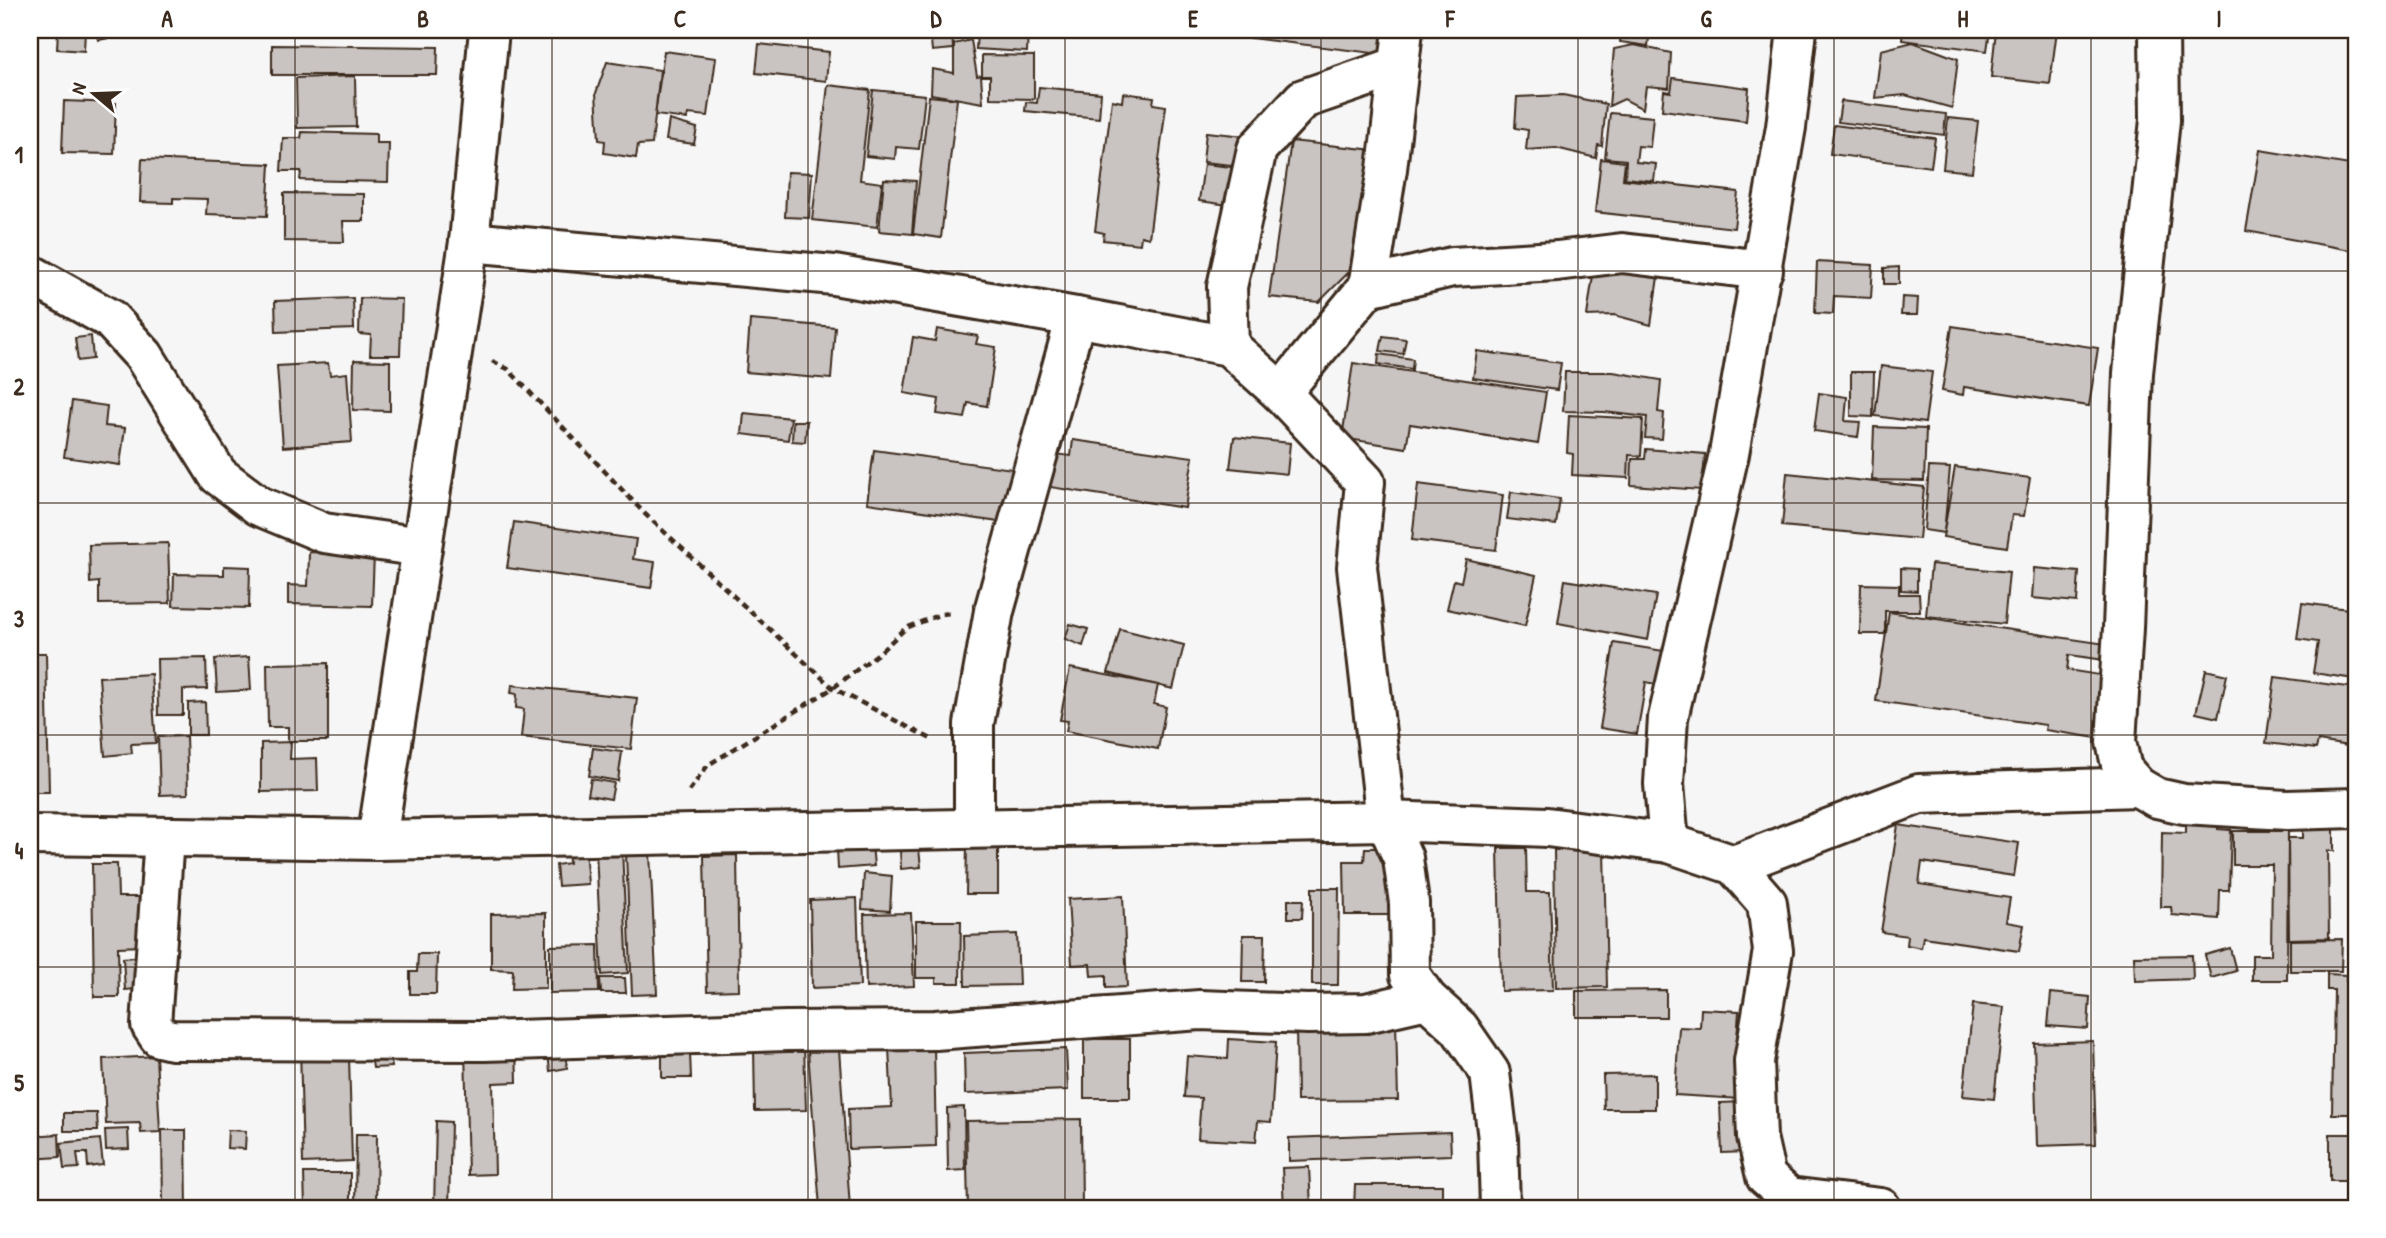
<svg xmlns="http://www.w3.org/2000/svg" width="2386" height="1238" viewBox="0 0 2386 1238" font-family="'Patrick Hand',sans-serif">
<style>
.building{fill:#c9c3c1;stroke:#3b2a1e;stroke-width:2}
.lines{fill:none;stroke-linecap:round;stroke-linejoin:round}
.street-casing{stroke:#3b2a1e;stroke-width:44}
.path{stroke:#3b2a1e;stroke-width:4.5;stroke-dasharray:7 5;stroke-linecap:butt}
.street{stroke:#fff;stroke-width:38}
.grid{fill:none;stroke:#3b2a1e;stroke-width:2;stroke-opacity:0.55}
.neatline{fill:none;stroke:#3b2a1e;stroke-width:2.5}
.grid-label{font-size:23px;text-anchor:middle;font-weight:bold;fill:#3b2a1e}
</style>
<rect width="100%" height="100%" fill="#f7f6f6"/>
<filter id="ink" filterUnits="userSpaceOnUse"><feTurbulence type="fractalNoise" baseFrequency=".0143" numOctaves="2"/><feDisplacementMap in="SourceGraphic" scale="14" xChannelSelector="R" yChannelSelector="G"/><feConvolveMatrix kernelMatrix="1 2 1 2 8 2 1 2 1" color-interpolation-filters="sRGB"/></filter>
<g filter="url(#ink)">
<g class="building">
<polygon points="58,30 85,30 84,51 57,49"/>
<polygon points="96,30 114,30 115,37 98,40"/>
<polygon points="930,30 952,30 953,49 932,51"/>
<polygon points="977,30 1028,30 1027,52 976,49"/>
<polygon points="1251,30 1385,30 1381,54 1250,38"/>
<polygon points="1621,30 1650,30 1648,46 1620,42"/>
<polygon points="1903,30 1990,30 1987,51 1902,40"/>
<polygon points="1996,30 2057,30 2050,84 1991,77"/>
<polygon points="971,40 977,76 981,75 983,103 931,94 932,69 954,73 954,44"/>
<polygon points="1913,42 1958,59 1952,108 1905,95 1875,98 1881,50"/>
<polygon points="759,44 829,52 826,81 756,73"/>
<polygon points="272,45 438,47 437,75 272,75"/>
<polygon points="1634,45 1671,53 1669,88 1646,86 1643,109 1624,99 1609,106 1614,49"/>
<polygon points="664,51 716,58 708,116 688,114 687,119 655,115"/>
<polygon points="982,55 1034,56 1034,99 990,98 990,76 982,76"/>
<polygon points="607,62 660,70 652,144 638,145 636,158 604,153 605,141 599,140 596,93"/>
<polygon points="355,76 356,127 297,128 296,78"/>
<polygon points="1673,78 1749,88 1746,121 1662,110 1664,91 1671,92"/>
<polygon points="828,85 870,90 860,180 882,183 877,227 812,220"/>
<polygon points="1039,87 1101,93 1099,118 1025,111 1026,102 1037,103"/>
<polygon points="873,90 925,95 919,149 896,147 895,159 866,156"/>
<polygon points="1123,93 1154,97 1153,104 1166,106 1149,238 1141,236 1140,244 1103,240 1104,233 1095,231 1112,100 1122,102"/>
<polygon points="1563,95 1606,104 1602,146 1598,145 1596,158 1556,148 1526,150 1528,130 1515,128 1517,97"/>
<polygon points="929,96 957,99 941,238 913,234"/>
<polygon points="64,101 116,103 114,154 62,153"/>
<polygon points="1841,101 1946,114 1944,135 1838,122"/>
<polygon points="1610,113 1653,117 1650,147 1638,146 1636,162 1656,164 1654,181 1625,178 1626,160 1605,158"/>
<polygon points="1948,118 1978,121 1972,172 1943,169"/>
<polygon points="669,120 697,128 694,144 666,140"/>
<polygon points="1834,125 1935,138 1931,167 1830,154"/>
<polygon points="302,132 376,134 376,143 389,143 388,182 300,180 301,171 281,171 283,138 301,138"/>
<polygon points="1206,132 1244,136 1241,166 1203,162"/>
<polygon points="1291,141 1374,150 1362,259 1319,302 1269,297"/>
<polygon points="2260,150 2356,166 2356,251 2246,231"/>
<polygon points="142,159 270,164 267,216 206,214 207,199 173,198 173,203 140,202"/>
<polygon points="1601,159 1625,162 1623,179 1738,192 1734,228 1595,212"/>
<polygon points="1204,164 1241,168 1236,206 1199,201"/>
<polygon points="787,172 812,173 809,218 785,217"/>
<polygon points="884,179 916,181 912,234 879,231"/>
<polygon points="284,193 364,194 364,221 343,221 344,242 284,241"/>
<polygon points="1817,262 1873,265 1871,298 1834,296 1833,314 1815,313"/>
<polygon points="1899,267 1899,284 1884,284 1884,268"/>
<polygon points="1594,268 1658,277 1651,325 1614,315 1587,316"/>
<polygon points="1902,297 1918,298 1917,315 1901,315"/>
<polygon points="353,298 354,329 276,332 275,301"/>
<polygon points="360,298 402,299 400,355 370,355 371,335 359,334"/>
<polygon points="750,320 835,327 831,379 746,372"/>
<polygon points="1952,326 2098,348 2089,406 1964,387 1963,395 1942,391"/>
<polygon points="937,329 978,336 976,344 996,347 987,406 968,403 965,418 937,414 939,399 904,393 913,337 935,341"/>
<polygon points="91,336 93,359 78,361 75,338"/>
<polygon points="1383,336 1406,339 1403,354 1380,351"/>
<polygon points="1477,351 1561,363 1557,390 1473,378"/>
<polygon points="1379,354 1413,359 1412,369 1378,364"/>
<polygon points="354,360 390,361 390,411 353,410"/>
<polygon points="328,363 330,375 347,373 352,442 283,447 277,366"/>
<polygon points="1353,363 1546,392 1538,444 1410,424 1406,448 1342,438"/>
<polygon points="1881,366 1932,372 1925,423 1875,416"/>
<polygon points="1565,372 1613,372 1661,380 1658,412 1664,413 1662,439 1645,438 1647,417 1604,412 1563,411"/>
<polygon points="1851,372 1874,372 1873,417 1851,416"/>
<polygon points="1819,393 1847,397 1845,421 1860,422 1858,437 1814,431"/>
<polygon points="72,401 107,406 105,426 125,428 120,465 64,457"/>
<polygon points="744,413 791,418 788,440 742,434"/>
<polygon points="1569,415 1643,419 1641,456 1629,455 1628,478 1572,475 1573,454 1567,453"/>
<polygon points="793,421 807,421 805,442 792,441"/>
<polygon points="1874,427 1926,429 1924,481 1872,480"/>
<polygon points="1234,437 1290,443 1287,474 1230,468"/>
<polygon points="1073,440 1193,457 1185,508 1050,487 1055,454 1071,456"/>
<polygon points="1646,449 1705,454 1702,490 1631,485 1632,459 1645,459"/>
<polygon points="874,450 1013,469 1006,523 867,503"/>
<polygon points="1929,467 1950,468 1944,533 1924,530"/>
<polygon points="1955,467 2030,478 2024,516 2012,515 2007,547 1943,537"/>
<polygon points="1787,473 1924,487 1919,539 1782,526"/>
<polygon points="1418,484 1503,495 1496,550 1412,540"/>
<polygon points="1511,492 1560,499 1556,525 1507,519"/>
<polygon points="514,522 636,539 633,559 655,562 651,588 507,568"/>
<polygon points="168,543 170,603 99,604 99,582 90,583 89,545"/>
<polygon points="309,552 374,554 372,606 288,604 288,585 308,586"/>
<polygon points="1466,559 1536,575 1525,626 1447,609 1454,580 1461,582"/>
<polygon points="1931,564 2009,572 2004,624 1926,616"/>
<polygon points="224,566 250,567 249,608 173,606 174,574 224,575"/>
<polygon points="1901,568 1917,569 1917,591 1901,590"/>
<polygon points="2034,568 2079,572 2077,602 2032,598"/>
<polygon points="1565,580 1656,595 1648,640 1558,623"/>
<polygon points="1861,584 1899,585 1899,594 1919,594 1920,611 1885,611 1885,634 1860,634"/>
<polygon points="2302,603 2356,610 2355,679 2313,673 2318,642 2297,639"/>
<polygon points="1889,612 2113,645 2111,661 2069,655 2067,670 2106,676 2097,738 2045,730 2046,725 1876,701"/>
<polygon points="1070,624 1088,629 1083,646 1065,639"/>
<polygon points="1120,629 1184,645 1173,689 1108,673"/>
<polygon points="1614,643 1670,652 1664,686 1646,682 1637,734 1600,728"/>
<polygon points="30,653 46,653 49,792 30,792"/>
<polygon points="249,657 251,690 217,692 215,659"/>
<polygon points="206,658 207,689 183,690 183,715 158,715 157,659"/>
<polygon points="328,663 328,741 288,741 288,727 268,727 267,664"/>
<polygon points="1070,668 1158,685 1154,704 1166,707 1158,749 1066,731 1068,721 1060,720"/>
<polygon points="2206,670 2227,675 2218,718 2196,713"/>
<polygon points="151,674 156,743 131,744 132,753 105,756 99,677"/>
<polygon points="2275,677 2356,688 2348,746 2318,741 2316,749 2266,743"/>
<polygon points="512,685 637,698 631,749 521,737 524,709 516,708 517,694 511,693"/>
<polygon points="205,702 206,735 188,735 188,703"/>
<polygon points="186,736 188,794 160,795 158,737"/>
<polygon points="291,742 290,759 317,758 318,791 261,792 261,743"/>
<polygon points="593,748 622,752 618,781 589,776"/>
<polygon points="591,779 614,783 611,799 588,795"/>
<polygon points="2186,824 2218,824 2218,829 2231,830 2229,890 2220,890 2219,919 2172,915 2171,907 2161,907 2162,832 2186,833"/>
<polygon points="1898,825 2019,843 2014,876 1922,862 1919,884 2010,898 2006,922 2024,925 2019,951 1923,937 1921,948 1907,945 1908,936 1881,932"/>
<polygon points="2303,827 2334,827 2334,851 2328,851 2329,938 2289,939 2288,838 2303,838"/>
<polygon points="2352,827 2356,827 2356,908 2352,909"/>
<polygon points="2233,831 2288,831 2287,980 2252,980 2252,955 2271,955 2272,865 2233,865"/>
<polygon points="872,845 874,866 838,869 837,848"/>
<polygon points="967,845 998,845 998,894 966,894"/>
<polygon points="1365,848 1389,848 1390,915 1345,915 1344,861 1364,861"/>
<polygon points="1498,848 1526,848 1527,892 1550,892 1553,990 1501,991"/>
<polygon points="585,849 588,884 558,886 556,865 569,863 568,851"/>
<polygon points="919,849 921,867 901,869 900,850"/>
<polygon points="1604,849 1607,987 1556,988 1554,850"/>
<polygon points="622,850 628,973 602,975 596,851"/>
<polygon points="650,853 657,994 632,995 626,854"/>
<polygon points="737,855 739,990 707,991 704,856"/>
<polygon points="92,864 117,864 118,897 141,897 142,946 118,947 119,997 94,997"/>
<polygon points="864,873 892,876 890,911 862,909"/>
<polygon points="1312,888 1339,888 1338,985 1312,985"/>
<polygon points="1123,896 1127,987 1106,988 1106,975 1091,976 1090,964 1072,965 1068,899"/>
<polygon points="857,898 860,986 812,988 810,900"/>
<polygon points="1288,900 1303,900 1302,918 1288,918"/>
<polygon points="2355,909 2356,909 2356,975 2353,975"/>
<polygon points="546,913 546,988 512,989 513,970 491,969 491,914"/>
<polygon points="911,913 914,986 866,988 864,914"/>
<polygon points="916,921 961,921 960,983 936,983 936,978 916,978"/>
<polygon points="1017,934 1019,985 965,986 964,936"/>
<polygon points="1243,935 1265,935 1264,982 1242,982"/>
<polygon points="2342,939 2341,971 2290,971 2290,940"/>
<polygon points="598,945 599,992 550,993 550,946"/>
<polygon points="2230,948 2236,971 2211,978 2205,955"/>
<polygon points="418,954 437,954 436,994 410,994 410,972 417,972"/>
<polygon points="2192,955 2193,979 2135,981 2134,956"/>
<polygon points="147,956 149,988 125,990 123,958"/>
<polygon points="2327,974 2346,975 2346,981 2356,981 2356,1114 2332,1114 2334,990 2327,990"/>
<polygon points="600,978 625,978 626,993 601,993"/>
<polygon points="1666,990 1666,1017 1576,1017 1576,991"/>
<polygon points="2051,993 2090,997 2088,1029 2048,1026"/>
<polygon points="1973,1004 2004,1007 1994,1099 1963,1096"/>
<polygon points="1701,1009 1739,1011 1737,1040 1749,1041 1741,1099 1675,1095 1679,1027 1700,1028"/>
<polygon points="1396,1022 1398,1100 1297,1101 1296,1024"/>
<rect x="1084" y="1039" width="46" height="59"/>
<polygon points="1229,1039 1276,1042 1271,1122 1258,1121 1256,1142 1198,1139 1201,1098 1184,1097 1187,1056 1228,1059"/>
<polygon points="2093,1041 2096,1144 2037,1146 2034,1043"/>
<polygon points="804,1045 806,1110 755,1111 754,1047"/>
<polygon points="934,1046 936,1146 849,1149 848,1109 892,1107 889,1048"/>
<polygon points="300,1047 349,1057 352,1161 303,1163"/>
<polygon points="516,1047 517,1082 493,1083 495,1174 468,1175 465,1048"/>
<polygon points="839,1049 850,1208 820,1208 808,1051"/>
<polygon points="1066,1049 1068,1090 965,1094 964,1053"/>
<polygon points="565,1052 567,1068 550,1071 548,1054"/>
<polygon points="662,1052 690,1053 691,1078 662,1078"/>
<polygon points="390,1053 392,1067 373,1068 371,1055"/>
<polygon points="156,1056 160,1132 141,1133 140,1123 106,1124 103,1059"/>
<polygon points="1655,1074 1655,1109 1604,1109 1603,1075"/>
<polygon points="1743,1102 1746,1152 1722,1153 1720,1103"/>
<polygon points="964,1107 965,1170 948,1171 947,1108"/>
<polygon points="64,1113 97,1113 98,1131 64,1131"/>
<polygon points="1081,1119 1082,1208 968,1208 966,1121"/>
<polygon points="436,1121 451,1122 449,1208 434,1208"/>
<polygon points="128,1129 129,1149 106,1150 105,1130"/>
<polygon points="162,1130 186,1130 187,1208 163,1208"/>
<polygon points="228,1130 246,1131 245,1149 227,1148"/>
<polygon points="1450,1132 1451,1155 1289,1161 1289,1138"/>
<polygon points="59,1134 60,1157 30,1159 30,1136"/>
<polygon points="356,1134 377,1134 376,1207 355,1207"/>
<rect x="2330" y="1134" width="26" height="47"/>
<polygon points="100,1139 103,1165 88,1167 87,1153 77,1153 79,1168 64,1169 61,1143"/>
<polygon points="1309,1167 1311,1208 1284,1208 1282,1168"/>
<polygon points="304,1173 350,1173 350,1208 305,1208"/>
<polygon points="1355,1185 1442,1185 1442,1208 1354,1208"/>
</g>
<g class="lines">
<defs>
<g id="street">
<polyline points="1403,30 1387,169 1368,287 1281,393 1365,482 1357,567 1386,821 1403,858 1409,903 1410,975 1427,999 1459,1028 1490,1073 1498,1139 1500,1208"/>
<polyline points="2159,30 2160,120 2133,373 2123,628 2116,742 2122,769 2138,787 2157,798 2184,804 2287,810 2356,808"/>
<polyline points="469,242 834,275 1076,317 1229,346 1281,393"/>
<polyline points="30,274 110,319 144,356 218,475 259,506 324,533 422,547"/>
<polyline points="1368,287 1452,267 1557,261 1622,253 1763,270"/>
<polyline points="1229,346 1227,287 1257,149 1303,99 1399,66"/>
<polyline points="974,828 974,724 994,611 1076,317"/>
<polyline points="30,835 377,840 1386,821 1547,827 1669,843 1734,865 1767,903 1773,951 1754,1061 1757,1137 1766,1177 1789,1197 1881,1208"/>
<polyline points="164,837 151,1025 159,1037 172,1040 484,1041 787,1031 935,1030 1200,1010 1308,1014 1366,1013 1427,999"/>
<polyline points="377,840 469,242 489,30"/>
<polyline points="1669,843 1664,784 1668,718 1729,454 1786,127 1797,30"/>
<polyline points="1734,865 1919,794 2138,787"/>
</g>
</defs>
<use href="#street" class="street-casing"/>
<g class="path">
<polyline points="492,361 508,369 645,514 833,688 933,740"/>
<polyline points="689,791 708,765 833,688 880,652 906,628 941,614 953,613"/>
</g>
<use href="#street" class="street"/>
</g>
</g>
<path class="grid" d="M295 30V1208M552 30V1208M808 30V1208M1065 30V1208M1321 30V1208M1578 30V1208M1834 30V1208M2091 30V1208M30 271H2356M30 503H2356M30 735H2356M30 967H2356"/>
<rect width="2386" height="1238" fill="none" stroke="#fff" stroke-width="77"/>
<g transform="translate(94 94) rotate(289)" stroke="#ffffff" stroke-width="5" paint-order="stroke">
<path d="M0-5L12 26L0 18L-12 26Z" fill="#3b2a1e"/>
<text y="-10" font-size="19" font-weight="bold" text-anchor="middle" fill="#3b2a1e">N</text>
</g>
<rect x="38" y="38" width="2310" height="1162" class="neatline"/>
<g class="grid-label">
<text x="167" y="27">A</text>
<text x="423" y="27">B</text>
<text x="680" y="27">C</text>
<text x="936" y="27">D</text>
<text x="1193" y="27">E</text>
<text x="1450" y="27">F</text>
<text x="1706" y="27">G</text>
<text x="1963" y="27">H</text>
<text x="2219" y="27">I</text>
<text x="19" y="163">1</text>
<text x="19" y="395">2</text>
<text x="19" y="627">3</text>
<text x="19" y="859">4</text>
<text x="19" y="1091">5</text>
</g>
</svg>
